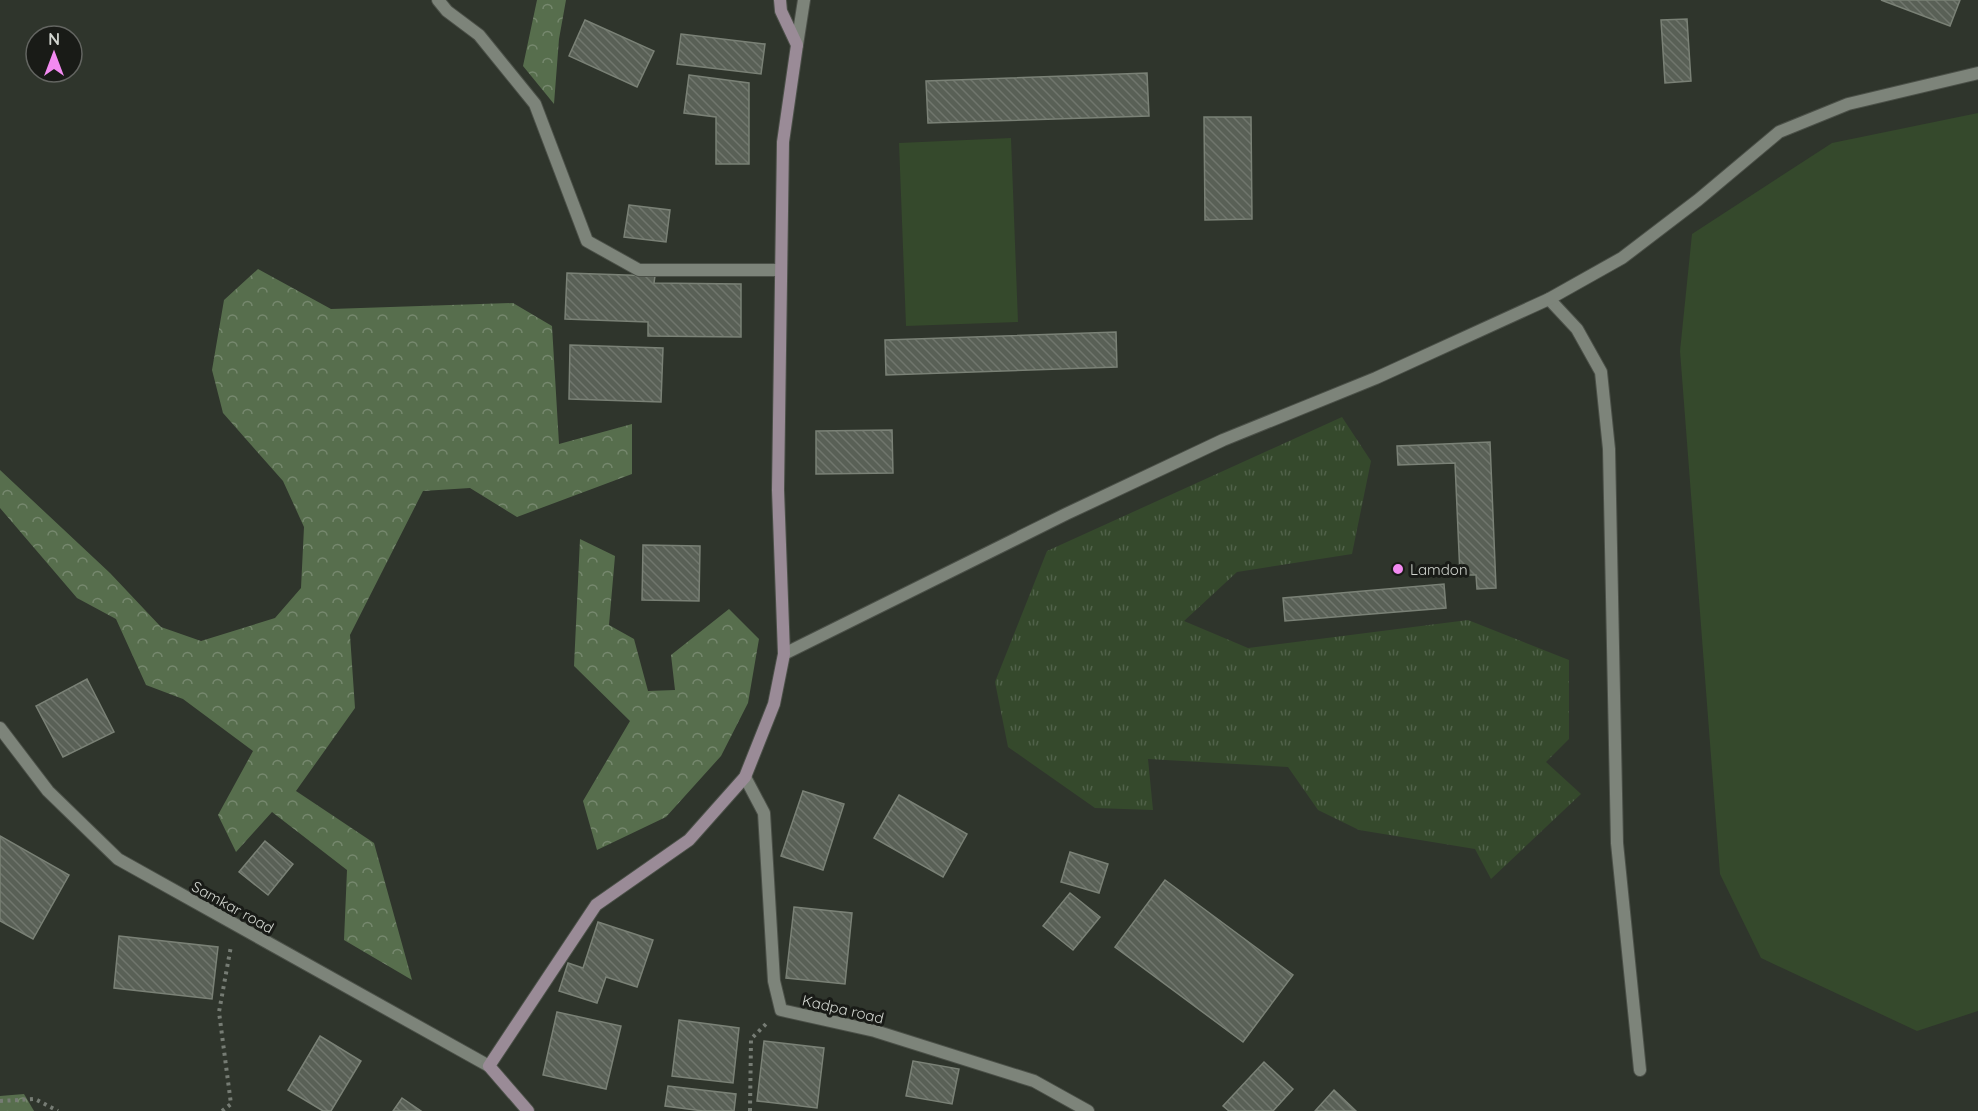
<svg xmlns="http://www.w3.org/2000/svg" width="1978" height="1111" viewBox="0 0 1978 1111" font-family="Quicksand,sans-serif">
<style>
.grass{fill:url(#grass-tufts)}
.forest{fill:url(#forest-crowns)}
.park{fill:#35492c}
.building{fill:url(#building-back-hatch);stroke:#7a8176;stroke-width:1.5}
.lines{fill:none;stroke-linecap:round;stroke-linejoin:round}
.service-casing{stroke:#4b5048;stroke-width:14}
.minor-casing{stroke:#4b5048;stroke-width:14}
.tertiary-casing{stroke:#4b5048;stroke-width:14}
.secondary-casing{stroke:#4b5048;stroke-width:14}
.path{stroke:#767c74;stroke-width:4;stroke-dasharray:3 4.5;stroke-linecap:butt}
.service{stroke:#7d847a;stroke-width:12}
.minor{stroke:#7d847a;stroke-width:12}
.tertiary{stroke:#7d847a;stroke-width:12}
.secondary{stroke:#9a8b97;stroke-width:12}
.poi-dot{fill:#f38af1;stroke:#191b17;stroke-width:2}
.labels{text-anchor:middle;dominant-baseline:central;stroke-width:6;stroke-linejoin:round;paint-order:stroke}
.poi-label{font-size:15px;fill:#d1d5cf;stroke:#191b17;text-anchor:start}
.street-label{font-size:15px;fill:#d1d5cf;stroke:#191b17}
</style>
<defs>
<pattern id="grass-tufts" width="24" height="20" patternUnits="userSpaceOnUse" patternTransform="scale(1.5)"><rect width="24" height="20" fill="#35492c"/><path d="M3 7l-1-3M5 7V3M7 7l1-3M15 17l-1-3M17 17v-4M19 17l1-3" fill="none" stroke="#51624a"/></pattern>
<pattern id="forest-crowns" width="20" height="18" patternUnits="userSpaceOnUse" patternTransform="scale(1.5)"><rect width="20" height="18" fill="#576e4d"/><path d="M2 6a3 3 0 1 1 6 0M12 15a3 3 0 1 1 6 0" fill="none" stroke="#76886e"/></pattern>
<pattern id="building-back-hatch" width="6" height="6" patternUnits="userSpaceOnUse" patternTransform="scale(1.5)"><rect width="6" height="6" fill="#596056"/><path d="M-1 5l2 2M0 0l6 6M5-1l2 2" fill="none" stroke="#70766d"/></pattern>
</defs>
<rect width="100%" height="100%" fill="#2f352c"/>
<polygon class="grass" points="1342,417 1371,461 1352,554 1237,572 1184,621 1248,648 1468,620 1569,660 1569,739 1546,762 1581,794 1491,879 1475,849 1359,830 1318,810 1288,767 1148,759 1153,810 1095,808 1008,747 995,682 1047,551"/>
<g class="forest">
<polygon points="537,0 566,0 559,39 554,104 523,66"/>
<polygon points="258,269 331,309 513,303 552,326 559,444 632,424 632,474 517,517 470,488 423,491 350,635 355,708 296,791 374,843 412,980 344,940 347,870 272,812 236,852 218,815 253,751 183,699 146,685 116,619 77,598 0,508 0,470 110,573 161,627 201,641 275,618 301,588 304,527 283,481 223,413 212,370 224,300"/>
<polygon points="580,539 615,556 609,625 634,639 648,691 675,690 671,655 729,609 759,639 748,703 721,756 666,817 597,850 583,801 630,721 574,666"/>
<polygon points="24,1094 34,1111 0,1111 0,1096"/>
</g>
<g class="park">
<polygon points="1978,113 1978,1011 1917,1031 1761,958 1720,874 1680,351 1692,234 1832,143"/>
<polygon points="1011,138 1018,322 906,326 899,143"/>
</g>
<g class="building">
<polygon points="1881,0 1960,0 1950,26"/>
<polygon points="1687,19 1691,81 1665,83 1661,20"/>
<polygon points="585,20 654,51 637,87 569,56"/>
<polygon points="681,34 765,44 761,74 677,64"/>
<polygon points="1147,73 1149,116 928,123 926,81"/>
<polygon points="689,75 749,83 749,164 716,164 716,117 684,113"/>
<polygon points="1204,117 1251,117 1252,219 1205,220"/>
<polygon points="629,205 670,210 666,242 624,237"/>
<polygon points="567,273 655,276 654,283 741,284 741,337 648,336 648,322 565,319"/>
<polygon points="1116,332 1117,367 886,375 885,340"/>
<polygon points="570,345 663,348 661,402 569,399"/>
<polygon points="892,430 893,473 816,474 816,431"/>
<polygon points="1490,442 1496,588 1477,589 1476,575 1460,575 1455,463 1398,465 1397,446"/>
<polygon points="643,545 700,546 699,601 642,600"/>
<polygon points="1444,584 1446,608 1285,621 1283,598"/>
<polygon points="87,679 114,732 63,757 36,706"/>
<polygon points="803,791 844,804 823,870 781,856"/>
<polygon points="899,795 967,834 943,877 874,838"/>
<polygon points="0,836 69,875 33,939 0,921"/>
<polygon points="265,841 293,864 268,895 239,872"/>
<polygon points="1070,852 1108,864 1099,893 1061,882"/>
<polygon points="1165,880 1293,975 1243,1042 1115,947"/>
<polygon points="1070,893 1100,917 1073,950 1043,926"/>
<polygon points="794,907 852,913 845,984 786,978"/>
<polygon points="598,922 653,940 637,987 606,977 597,1003 559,991 568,963 583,968"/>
<polygon points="119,936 218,947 212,999 114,988"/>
<polygon points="557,1012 621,1026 606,1089 543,1075"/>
<polygon points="679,1020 739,1028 733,1083 672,1076"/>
<polygon points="320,1036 361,1061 331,1111 323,1111 288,1090"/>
<polygon points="764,1041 824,1048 817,1108 757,1101"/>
<polygon points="913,1061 959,1069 952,1104 906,1096"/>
<polygon points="1264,1062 1293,1089 1273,1111 1229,1111 1223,1106"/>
<polygon points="668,1086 736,1094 734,1111 703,1111 665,1106"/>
<polygon points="1334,1090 1356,1111 1315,1111"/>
<polygon points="402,1098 421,1111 393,1111"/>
</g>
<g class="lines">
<defs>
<g id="service">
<polyline points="1549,299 1577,329 1601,372 1609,449 1617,843 1640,1070"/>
<polyline points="784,654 1066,514 1223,440 1376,378 1549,299 1622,258 1698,200 1779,132 1848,104 1978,73"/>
</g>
<g id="minor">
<polyline points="438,0 447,11 479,35 535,104 587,241 639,270 781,270"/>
<polyline points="745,777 764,813 774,981 781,1010 875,1031 1034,1081 1088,1111"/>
</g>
<g id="tertiary">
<polyline points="797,45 804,0"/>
<polyline points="0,728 48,791 118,859 489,1066"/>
</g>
<polyline id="secondary" points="528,1111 489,1066 596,905 689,840 745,777 774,704 784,654 778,490 783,142 797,45 781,11 780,0"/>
</defs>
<use href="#service" class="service-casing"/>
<use href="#minor" class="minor-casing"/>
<use href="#tertiary" class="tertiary-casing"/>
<use href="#secondary" class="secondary-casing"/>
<g class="path">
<polyline points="0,1101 35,1099 58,1111"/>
<polyline points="222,1111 231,1104 219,1012 231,946"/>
<polyline points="750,1111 751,1039 767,1023"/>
</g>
<use href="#service" class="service"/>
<use href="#minor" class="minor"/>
<use href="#tertiary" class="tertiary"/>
<use href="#secondary" class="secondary"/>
</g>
<circle class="poi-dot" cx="1398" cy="569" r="6"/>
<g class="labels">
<g class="poi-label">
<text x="1410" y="569">Lamdon</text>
</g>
<g class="street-label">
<text transform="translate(233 907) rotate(29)">Samkar road</text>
<text transform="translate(843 1009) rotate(13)">Kadpa road</text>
</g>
</g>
<g transform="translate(54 54)"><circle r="28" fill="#191b17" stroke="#636561" stroke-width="1.5"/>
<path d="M0-4.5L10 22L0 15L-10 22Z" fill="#f38af1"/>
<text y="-9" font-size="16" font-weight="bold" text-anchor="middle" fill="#d1d5cf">N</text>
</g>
</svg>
